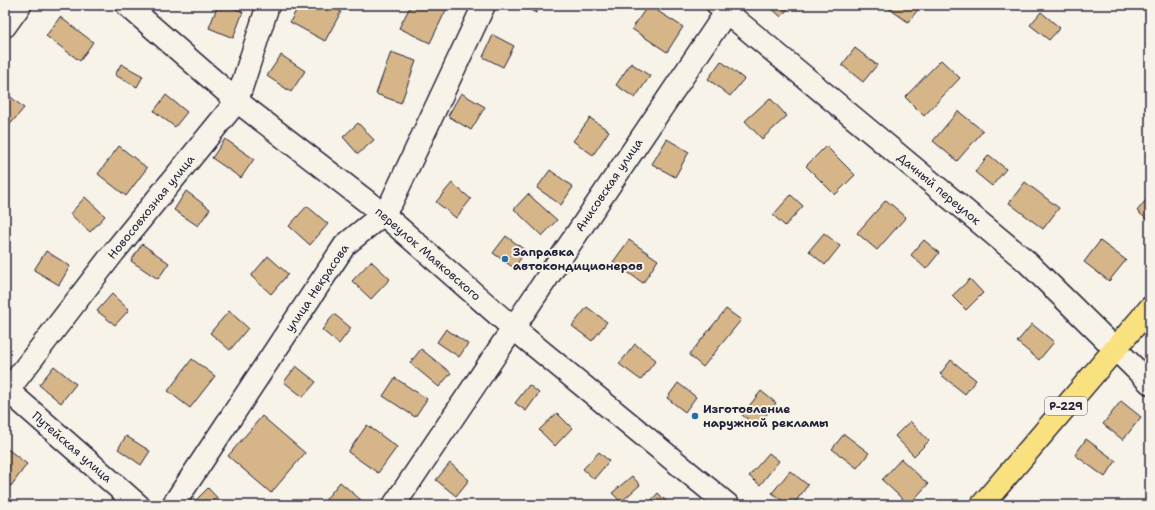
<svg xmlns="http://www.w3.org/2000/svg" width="1155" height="510" viewBox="0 0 1155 510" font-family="'Shantell Sans',sans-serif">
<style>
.building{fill:#d6b589;stroke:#22223b}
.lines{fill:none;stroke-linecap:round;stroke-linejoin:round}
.minor-casing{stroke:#22223b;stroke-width:25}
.tertiary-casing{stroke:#22223b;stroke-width:25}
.primary-casing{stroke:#22223b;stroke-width:25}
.minor{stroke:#f7f3e8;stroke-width:22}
.tertiary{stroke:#f7f3e8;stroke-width:22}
.primary{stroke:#fae180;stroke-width:22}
.poi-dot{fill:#1f6fb2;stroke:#f7f3e8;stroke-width:1.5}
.labels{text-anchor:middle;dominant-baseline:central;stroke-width:4;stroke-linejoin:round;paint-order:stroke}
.shield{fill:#f7f3e8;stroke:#62616f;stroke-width:1}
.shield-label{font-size:11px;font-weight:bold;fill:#22223b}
.street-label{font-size:12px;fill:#22223b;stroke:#f7f3e8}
.poi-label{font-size:12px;font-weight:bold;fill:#22223b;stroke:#f7f3e8;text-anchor:start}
</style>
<rect width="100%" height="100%" fill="#f7f3e8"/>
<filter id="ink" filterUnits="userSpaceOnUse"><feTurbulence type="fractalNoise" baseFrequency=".025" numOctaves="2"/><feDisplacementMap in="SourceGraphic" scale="8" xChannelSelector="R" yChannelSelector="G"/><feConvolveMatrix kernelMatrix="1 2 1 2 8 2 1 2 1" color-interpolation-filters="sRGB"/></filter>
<g filter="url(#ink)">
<g class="building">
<polygon points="218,5 227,5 243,12 233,38 209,28"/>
<polygon points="299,5 329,5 341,12 325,41 290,22"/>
<polygon points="411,5 445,5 448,6 430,43 399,28"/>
<polygon points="521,5 540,5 536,13"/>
<polygon points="648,5 683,27 667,52 632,29"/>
<polygon points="768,5 791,5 781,17"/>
<polygon points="890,5 920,5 921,6 908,22 888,8"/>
<polygon points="1041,12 1060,28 1049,40 1030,25"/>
<polygon points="60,17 93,42 80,61 46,36"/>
<polygon points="493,35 514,46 503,67 483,57"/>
<polygon points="855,48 877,65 863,82 842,65"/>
<polygon points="391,52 416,61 401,103 376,94"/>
<polygon points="281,55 305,71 291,92 267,76"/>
<polygon points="941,60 960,78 924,116 905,97"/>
<polygon points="721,61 744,79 730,96 708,79"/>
<polygon points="631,63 650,76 635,98 616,85"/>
<polygon points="121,64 143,76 137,87 115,75"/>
<polygon points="5,92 24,108 7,128 5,126"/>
<polygon points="461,93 485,107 471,130 448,116"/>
<polygon points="166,95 187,112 175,127 154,111"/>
<polygon points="770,98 787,116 762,139 745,121"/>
<polygon points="958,111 983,131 957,161 933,141"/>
<polygon points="590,118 609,131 593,155 573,141"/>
<polygon points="358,123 374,140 358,154 343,137"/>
<polygon points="225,139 254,159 241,178 212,158"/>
<polygon points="667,139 689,152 675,177 652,164"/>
<polygon points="119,146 147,168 126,196 98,174"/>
<polygon points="826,146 855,175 835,195 806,166"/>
<polygon points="989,155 1006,169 992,186 975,172"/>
<polygon points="550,170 573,187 561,205 537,188"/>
<polygon points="1025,182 1059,208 1043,229 1009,203"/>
<polygon points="452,183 471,199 456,218 436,202"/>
<polygon points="186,191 210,209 198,226 174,210"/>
<polygon points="528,194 557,220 542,236 514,209"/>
<polygon points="791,195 803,206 785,226 773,215"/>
<polygon points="1150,195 1150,222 1137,211"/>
<polygon points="85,197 105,216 90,232 70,214"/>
<polygon points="886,200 906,217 877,250 857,233"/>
<polygon points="307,206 328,224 310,245 289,226"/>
<polygon points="824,233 840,246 825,265 809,251"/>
<polygon points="506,236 526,251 514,268 493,253"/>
<polygon points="629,240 658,260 643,283 613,262"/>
<polygon points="924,240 939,253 926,269 911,255"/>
<polygon points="1100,241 1126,260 1109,281 1084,262"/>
<polygon points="142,244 169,263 158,279 131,261"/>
<polygon points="46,251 70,266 59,285 34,270"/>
<polygon points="268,256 288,274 271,294 251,276"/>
<polygon points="371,261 390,279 371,299 352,281"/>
<polygon points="970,279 983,293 966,310 952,296"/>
<polygon points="112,294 129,310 115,325 97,311"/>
<polygon points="587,307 607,322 592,341 572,326"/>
<polygon points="726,309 741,320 703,367 689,355"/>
<polygon points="229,311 248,328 230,350 210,333"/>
<polygon points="334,314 351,328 339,344 322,330"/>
<polygon points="1032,324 1054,342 1039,360 1017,342"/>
<polygon points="446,329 468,344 459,357 437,342"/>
<polygon points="635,344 656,360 641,380 619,364"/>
<polygon points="421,349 451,373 439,387 410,363"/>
<polygon points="192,359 215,376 190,408 168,391"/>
<polygon points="951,360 976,380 965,394 940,374"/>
<polygon points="54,366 76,384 61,403 39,385"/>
<polygon points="296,366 316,382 303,397 284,382"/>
<polygon points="395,378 427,399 415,417 383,396"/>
<polygon points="678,383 696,397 685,412 667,398"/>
<polygon points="529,385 539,393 526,411 515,403"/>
<polygon points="761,391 776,403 757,426 742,415"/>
<polygon points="1121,401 1141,417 1123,440 1103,424"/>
<polygon points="557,413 572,428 555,446 539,430"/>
<polygon points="262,416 305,453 271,493 228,456"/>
<polygon points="910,421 929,441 914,456 895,436"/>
<polygon points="367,425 397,447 378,473 348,452"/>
<polygon points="844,434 869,453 857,468 832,449"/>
<polygon points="126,436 150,451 141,465 118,449"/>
<polygon points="1086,439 1116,461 1105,477 1075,455"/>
<polygon points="5,447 27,464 11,486 5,481"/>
<polygon points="599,452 609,461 594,479 583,469"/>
<polygon points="769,453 779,461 760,485 749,476"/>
<polygon points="901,459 928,484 909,505 882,480"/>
<polygon points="450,463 469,480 456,496 436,480"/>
<polygon points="790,471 808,485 793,505 788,505 772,493"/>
<polygon points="632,476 640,485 621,502 612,493"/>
<polygon points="340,482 361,500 357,505 332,505 326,499"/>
<polygon points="208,488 224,505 191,505"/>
<polygon points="658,493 670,505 647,505"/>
</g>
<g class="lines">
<defs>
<g id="minor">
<polyline points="718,5 1026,261 1150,383"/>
<polyline points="5,26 20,5"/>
<polyline points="5,388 138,505"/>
<polyline points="5,394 114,252 237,101 268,5"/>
<polyline points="173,505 345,245 383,214 392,201 484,5"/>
<polyline points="394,505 731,5"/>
</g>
<polyline id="tertiary" points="127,5 237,101 383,214 513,328 728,505"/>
<polyline id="primary" points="982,505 1150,308"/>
</defs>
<use href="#minor" class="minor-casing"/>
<use href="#tertiary" class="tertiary-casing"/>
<use href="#primary" class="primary-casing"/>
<use href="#minor" class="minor"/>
<use href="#tertiary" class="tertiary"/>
<use href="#primary" class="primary"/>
</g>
</g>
<g class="poi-dot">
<circle cx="505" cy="259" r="4"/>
<circle cx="695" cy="416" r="4"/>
</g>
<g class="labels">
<rect class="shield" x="1045" y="397" width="42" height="18" rx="3"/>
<g class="shield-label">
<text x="1066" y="406">Р-229</text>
</g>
<g class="street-label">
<text transform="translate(609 185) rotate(-56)">Анисовская улица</text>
<text transform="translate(939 189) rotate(40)">Дачный переулок</text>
<text transform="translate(151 207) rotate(-51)">Новосовхозная улица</text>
<text transform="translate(428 254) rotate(41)">переулок Маяковского</text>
<text transform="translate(317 288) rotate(-56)">улица Некрасова</text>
<text transform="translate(72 447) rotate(41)">Путейская улица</text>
</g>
<g class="poi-label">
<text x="513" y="252">Заправка<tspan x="513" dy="14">автокондиционеров</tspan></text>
<text x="703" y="409">Изготовление<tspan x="703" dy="14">наружной рекламы</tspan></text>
</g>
</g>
<rect width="1155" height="510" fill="none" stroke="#f7f3e8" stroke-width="20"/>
<rect x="10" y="10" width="1135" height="490" fill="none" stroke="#22223b" stroke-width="1.5" filter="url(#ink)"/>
</svg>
